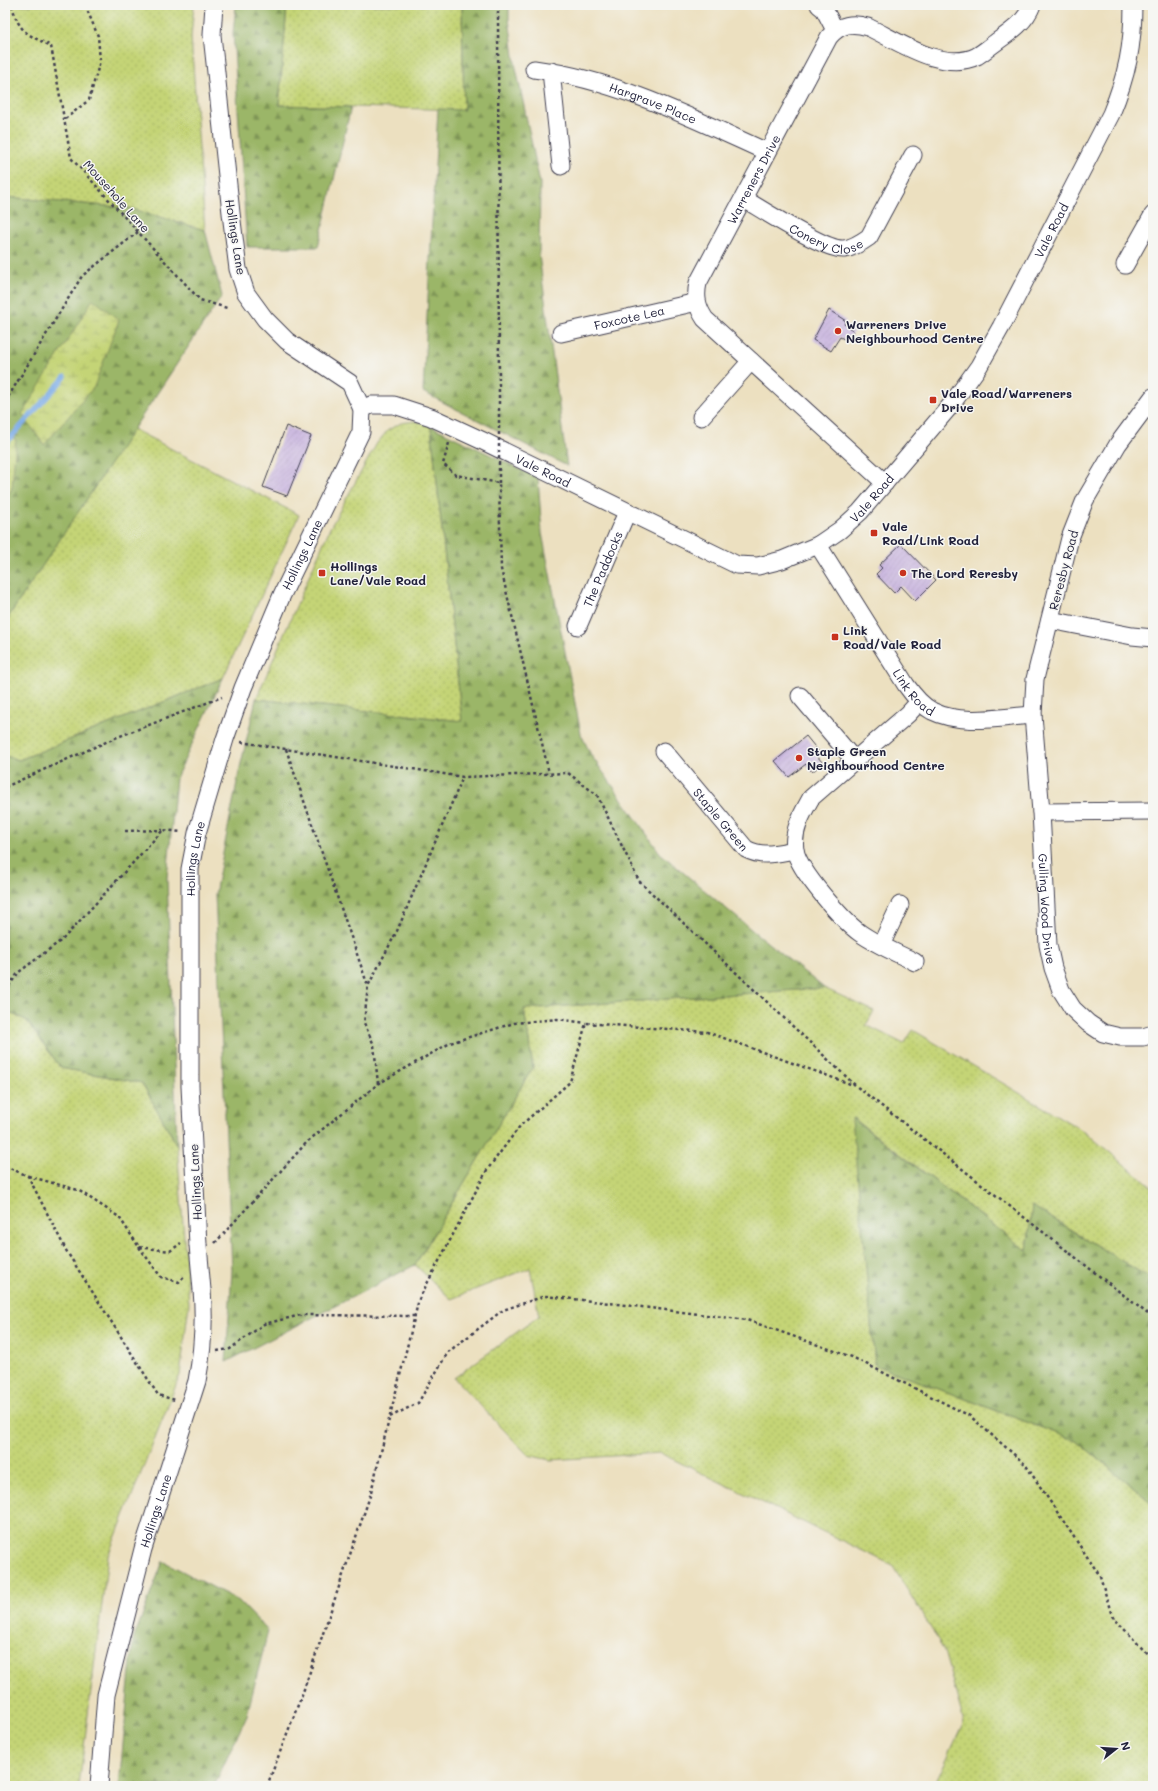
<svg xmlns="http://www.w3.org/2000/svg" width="1158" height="1791" viewBox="0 0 1158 1791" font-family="Mali,sans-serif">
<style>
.grass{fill:url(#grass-dots);stroke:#737b58}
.forest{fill:url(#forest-firs);stroke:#5e6c51}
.wetland{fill:url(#wetland-marsh);stroke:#737b58}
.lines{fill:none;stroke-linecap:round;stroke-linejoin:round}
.stream{stroke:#7bace7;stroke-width:5}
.building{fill:url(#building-hatch)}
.minor-casing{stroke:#403e4f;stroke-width:19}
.path{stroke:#403e4f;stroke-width:2.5;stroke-dasharray:3 3;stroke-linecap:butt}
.minor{stroke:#fff;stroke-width:17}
.minor-bridge-casing{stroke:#403e4f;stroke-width:19;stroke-linecap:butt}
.path-bridge{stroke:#403e4f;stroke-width:2.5;stroke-dasharray:3 3;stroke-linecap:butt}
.minor-bridge{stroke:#fff;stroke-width:17}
.poi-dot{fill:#c8321e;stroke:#f6f6f2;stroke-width:1.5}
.labels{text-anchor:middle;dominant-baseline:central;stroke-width:3;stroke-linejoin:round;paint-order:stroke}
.street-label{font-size:12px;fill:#22223b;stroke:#f6f6f2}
.poi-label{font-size:12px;font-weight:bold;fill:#22223b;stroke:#f6f6f2;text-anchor:start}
</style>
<defs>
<pattern id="grass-dots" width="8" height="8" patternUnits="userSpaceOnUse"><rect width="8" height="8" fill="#c4d476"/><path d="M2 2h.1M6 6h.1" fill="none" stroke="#a8b667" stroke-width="1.8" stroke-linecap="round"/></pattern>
<pattern id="forest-firs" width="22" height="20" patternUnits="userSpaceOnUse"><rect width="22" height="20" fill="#9bb667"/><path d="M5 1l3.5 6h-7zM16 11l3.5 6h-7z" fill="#7e9456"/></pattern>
<pattern id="wetland-marsh" width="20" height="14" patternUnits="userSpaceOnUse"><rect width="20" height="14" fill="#c4d476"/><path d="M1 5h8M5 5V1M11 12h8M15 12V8" fill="none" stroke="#a8b667"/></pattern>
<pattern id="building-hatch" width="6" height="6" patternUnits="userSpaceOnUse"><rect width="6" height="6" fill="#c6b1de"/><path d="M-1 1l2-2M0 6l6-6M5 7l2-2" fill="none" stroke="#aa98bf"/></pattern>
</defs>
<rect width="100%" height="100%" fill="#f6f6f2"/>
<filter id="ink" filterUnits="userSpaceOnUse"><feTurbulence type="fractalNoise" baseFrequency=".025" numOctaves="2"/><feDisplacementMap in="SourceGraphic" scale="8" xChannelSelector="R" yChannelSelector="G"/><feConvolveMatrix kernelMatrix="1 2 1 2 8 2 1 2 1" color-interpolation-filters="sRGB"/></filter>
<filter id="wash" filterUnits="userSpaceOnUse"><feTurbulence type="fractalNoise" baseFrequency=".012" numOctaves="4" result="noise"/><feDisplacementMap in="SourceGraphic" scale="16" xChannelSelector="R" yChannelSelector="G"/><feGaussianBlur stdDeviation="0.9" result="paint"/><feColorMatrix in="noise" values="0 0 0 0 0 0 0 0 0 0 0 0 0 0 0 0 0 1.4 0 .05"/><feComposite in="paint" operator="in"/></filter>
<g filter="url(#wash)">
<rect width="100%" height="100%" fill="#ece0c0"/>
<g class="grass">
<polygon points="5,5 194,5 191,37 205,230 129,208 5,197"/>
<polygon points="287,5 462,5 464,110 279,105"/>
<polygon points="415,421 431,426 462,721 256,699 330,528 377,443 388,430 401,423"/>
<polygon points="133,429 299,515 223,678 19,760 5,756 5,622"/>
<polygon points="824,988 874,1011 866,1025 904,1044 913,1030 1085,1132 1153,1188 1153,1280 1032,1206 1027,1251 853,1118 875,1365 1077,1441 1153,1504 1153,1786 934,1786 964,1722 943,1648 892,1565 660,1453 550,1460 528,1455 454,1378 539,1316 530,1268 451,1299 415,1265 533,1067 524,1009"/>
<polygon points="5,1011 26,1020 61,1068 142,1083 177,1145 189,1304 180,1375 108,1556 79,1786 5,1786"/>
</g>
<g class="forest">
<polygon points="236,5 287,5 279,105 351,107 318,247 247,247 233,33"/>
<polygon points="462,5 509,5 509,19 515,63 540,183 539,255 567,466 423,392 438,109 464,110"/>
<polygon points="5,197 129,208 205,230 222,296 5,622"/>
<polygon points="431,426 538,478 542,533 581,734 591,755 660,853 753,931 824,988 524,1009 533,1067 415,1265 226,1362 232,1270 215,894 239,772 256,699 462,721"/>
<polygon points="223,678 176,778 167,878 177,1145 142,1083 61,1068 26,1020 5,1011 5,756 19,760"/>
<polygon points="852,1118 1027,1251 1032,1206 1153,1280 1153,1504 1077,1441 875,1365"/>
<polygon points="163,1561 239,1601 268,1631 247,1715 214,1786 119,1786 133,1640"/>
</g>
<g class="wetland">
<polygon points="93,299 119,320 94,387 44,445 22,414"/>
<polygon points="5,432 16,440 12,488 5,500"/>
</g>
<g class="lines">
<polyline class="stream" points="5,444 65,377"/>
</g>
<g id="blocks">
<g class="building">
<polygon points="829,310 846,321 844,324 854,331 848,341 840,337 831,351 813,340"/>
<polygon points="286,426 311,436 287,496 263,487"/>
<polygon points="901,544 936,580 915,601 901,586 894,593 876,574 882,568 879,565"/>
<polygon points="806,736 819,752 816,755 823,763 812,772 806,764 789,777 775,761"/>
</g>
</g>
</g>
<g filter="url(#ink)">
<use href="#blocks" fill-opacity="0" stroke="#403e4f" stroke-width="1"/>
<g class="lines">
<defs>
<g id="minor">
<polyline points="819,5 824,9 835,30"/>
<path id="s1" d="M534 69C617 80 692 118 767 152"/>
<polyline points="551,71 561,166"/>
<path id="s2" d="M744 199C763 210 826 251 844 249 853 248 862 242 869 237L913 155"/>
<polyline points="1125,265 1153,215"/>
<path id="s3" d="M561 333 697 302"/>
<path id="s4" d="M1153 397 1118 444 1085 500 1070 538 1035 679 1033 715 1041 812 1048 945 1053 968 1061 990 1073 1009 1088 1023 1103 1033 1120 1037H1143L1153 1034"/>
<path id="s5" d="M362 409 371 405H394L431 417 483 441 737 565 758 566 782 560 818 545 840 530 860 512 951 405 979 366 1001 327 1111 114C1127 75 1133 47 1133 5"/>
<polyline points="701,417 751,361"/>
<path id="s6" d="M885 483 705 319C697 307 695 297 698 283L829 37C840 24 852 22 868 27 898 41 943 73 977 56 984 52 992 45 999 40 1012 31 1026 21 1032 5"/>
<path id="s7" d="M818 545 906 685C913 695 921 705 932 711 962 726 1001 717 1033 715"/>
<polyline points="1050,620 1132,636 1153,638"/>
<path id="s8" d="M578 626 627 512"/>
<polyline points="800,696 855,761"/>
<path id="s9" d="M664 751 746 849C763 858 777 853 795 850"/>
<polyline points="1041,812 1153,811"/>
<polyline points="881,945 900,905"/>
<path d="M915 962C897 953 877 945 860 933 843 921 799 871 795 850 792 831 802 814 811 798L908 714 919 702"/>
<path id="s10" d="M198 1245 190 1086V869L197 833 225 739 243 688 282 595 361 432 362 409 350 383 287 341 265 319 246 293 238 269 231 213 212 35 214 5"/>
<path id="s11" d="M99 1786 106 1695 143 1549 197 1381C203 1349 205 1323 202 1290"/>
</g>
</defs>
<use href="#minor" class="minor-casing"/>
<g class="path">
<path d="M12 5C19 33 27 34 51 46L71 158 200 300 227 308"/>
<polyline points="498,5 499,407"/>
<polyline points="65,119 89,100 100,61 98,36 85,5"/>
<polyline points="5,402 82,276 138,232"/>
<polyline points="449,443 443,464 456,475 499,483 501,569 549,773"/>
<polyline points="241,742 463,777 568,773 597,795 639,881 856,1086 1153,1318"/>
<polyline points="286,749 368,986"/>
<polyline points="5,787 115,738 222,697"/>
<polyline points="125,831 163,830"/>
<polyline points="5,991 19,972 63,939 163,830 182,832"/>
<polyline points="378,1084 374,1045 364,1023 368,986 397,931 463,777"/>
<polyline points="5,1166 28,1176 67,1252 158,1395 175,1400"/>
<polyline points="28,1176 78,1190 119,1217 139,1247 170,1251 181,1243"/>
<polyline points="215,1243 308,1141 378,1084 450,1043 514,1023 557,1019 586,1023"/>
<polyline points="139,1247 161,1277 179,1282 184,1276"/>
<polyline points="217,1351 230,1349 264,1324 301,1315 415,1316"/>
<polyline points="390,1417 418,1403 448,1352 503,1310 545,1296 601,1302 747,1320 852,1357 970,1416 1025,1464 1100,1576 1112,1616 1153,1660"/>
<polyline points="267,1786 303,1692 370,1496 419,1299 487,1170 520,1126 570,1082 586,1023 707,1032 853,1085"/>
</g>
<use href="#minor" class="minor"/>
<defs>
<polyline id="minor-bridge" points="198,1245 202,1290"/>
</defs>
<use href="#minor-bridge" class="minor-bridge-casing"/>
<polyline class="path-bridge" points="499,483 499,407"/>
<use href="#minor-bridge" class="minor-bridge"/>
</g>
</g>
<g class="poi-dot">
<circle cx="838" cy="331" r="4"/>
<rect x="929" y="396" width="8" height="8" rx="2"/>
<rect x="870" y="529" width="8" height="8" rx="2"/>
<rect x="318" y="569" width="8" height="8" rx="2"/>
<circle cx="903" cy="573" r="4"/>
<rect x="831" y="633" width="8" height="8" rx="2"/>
<circle cx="799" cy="758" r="4"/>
</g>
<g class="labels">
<g class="street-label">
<text stroke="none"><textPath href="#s1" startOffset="124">Hargrave Place</textPath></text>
<text stroke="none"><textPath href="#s6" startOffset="399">Warreners Drive</textPath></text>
<text transform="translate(117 196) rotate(48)">Mousehole Lane</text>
<text stroke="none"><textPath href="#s2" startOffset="93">Conery Close</textPath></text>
<text stroke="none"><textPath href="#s5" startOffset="892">Vale Road</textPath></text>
<text transform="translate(236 237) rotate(81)">Hollings Lane</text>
<text stroke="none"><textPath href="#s3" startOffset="70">Foxcote Lea</textPath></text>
<text stroke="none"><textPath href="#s5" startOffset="196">Vale Road</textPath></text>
<text stroke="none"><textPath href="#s5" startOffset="568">Vale Road</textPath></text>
<text stroke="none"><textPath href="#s10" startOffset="711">Hollings Lane</textPath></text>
<text stroke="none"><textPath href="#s8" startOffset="62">The Paddocks</textPath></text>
<text transform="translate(1063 570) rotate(-75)">Reresby Road</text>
<text stroke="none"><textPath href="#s7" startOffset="176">Link Road</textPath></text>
<text stroke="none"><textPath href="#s9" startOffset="89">Staple Green</textPath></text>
<text stroke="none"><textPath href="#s10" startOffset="387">Hollings Lane</textPath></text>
<text stroke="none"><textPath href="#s4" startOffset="540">Gulling Wood Drive</textPath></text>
<text transform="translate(195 1182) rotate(-93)">Hollings Lane</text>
<text stroke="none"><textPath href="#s11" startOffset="282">Hollings Lane</textPath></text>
</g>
<g class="poi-label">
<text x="846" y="324">Warreners Drive<tspan x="846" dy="14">Neighbourhood Centre</tspan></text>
<text x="941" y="393">Vale Road/Warreners<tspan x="941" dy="14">Drive</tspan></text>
<text x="882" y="526">Vale<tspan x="882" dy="14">Road/Link Road</tspan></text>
<text x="330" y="566">Hollings<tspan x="330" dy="14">Lane/Vale Road</tspan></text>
<text x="911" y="573">The Lord Reresby</text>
<text x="843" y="630">Link<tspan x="843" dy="14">Road/Vale Road</tspan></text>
<text x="807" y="751">Staple Green<tspan x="807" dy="14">Neighbourhood Centre</tspan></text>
</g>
</g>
<rect width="1158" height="1791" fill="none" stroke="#f6f6f2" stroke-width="20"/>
<g transform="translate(1116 1749) rotate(73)" stroke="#f6f6f2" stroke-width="3" paint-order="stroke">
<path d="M0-3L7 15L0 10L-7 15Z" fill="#22223b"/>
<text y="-6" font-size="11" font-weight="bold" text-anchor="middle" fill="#22223b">N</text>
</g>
</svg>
